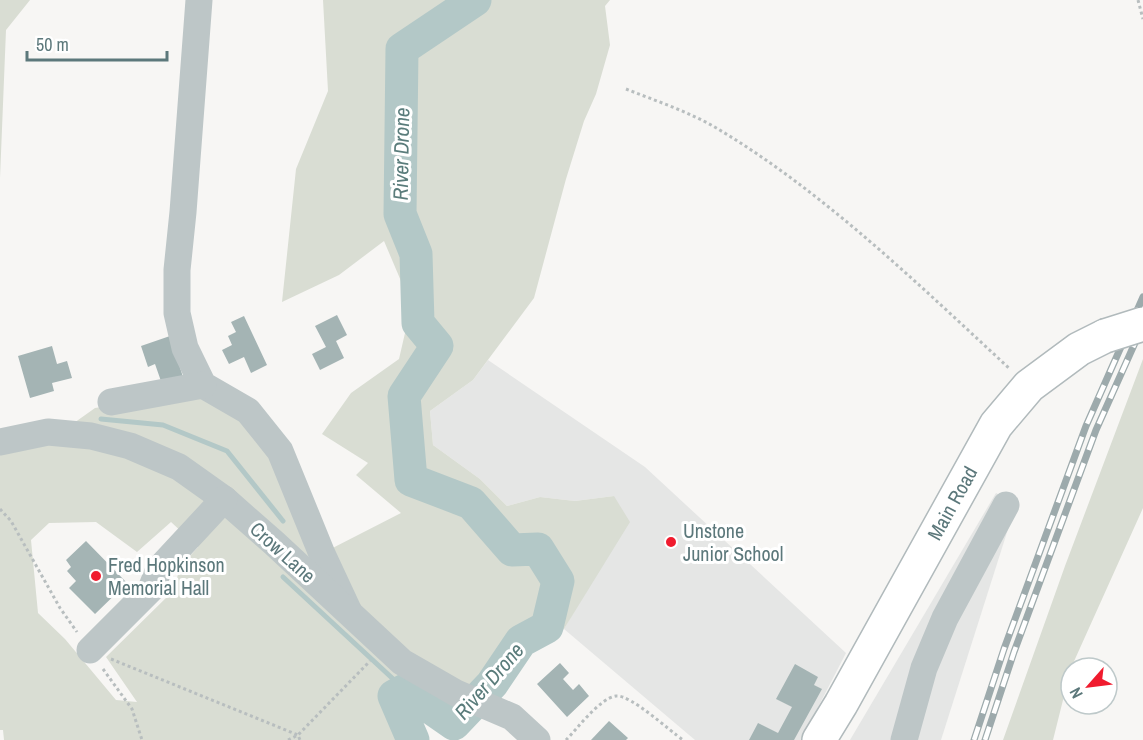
<svg xmlns="http://www.w3.org/2000/svg" width="1143" height="740" viewBox="0 0 1143 740" font-family="'Archivo Narrow',sans-serif">
<style>
.built{fill:#e5e6e5}
.green{fill:#d9ddd3;fill-rule:evenodd}
.lines{fill:none;stroke-linecap:round;stroke-linejoin:round}
.stream{stroke:#b3c8c7;stroke-width:5}
.river{stroke:#b3c8c7;stroke-width:33}
.building{fill:#a4b4b4}
.major-casing{stroke:#b1babc;stroke-width:36}
.path{stroke:#b8bebf;stroke-width:3;stroke-dasharray:3 3;stroke-linecap:butt}
.minor{stroke:#bdc6c7;stroke-width:27}
.major{stroke:#fff;stroke-width:33}
.rail-casing{stroke:#9daaac;stroke-width:7}
.rail{stroke:#fff;stroke-width:4.5;stroke-dasharray:14;stroke-linecap:butt}
.major-bridge-casing{stroke:#b1babc;stroke-width:36;stroke-linecap:butt}
.major-bridge{stroke:#fff;stroke-width:33}
.poi-dot{fill:#f01b2e;stroke:#fff;stroke-width:2}
.labels{text-anchor:middle;dominant-baseline:central;stroke-width:6;stroke-linejoin:round;paint-order:stroke}
.street-label{font-size:20px;fill:#5c787b;stroke:#fff}
.poi-label{font-size:20px;fill:#5c787b;stroke:#fff;text-anchor:start}
.water-label{font-size:21px;font-style:italic;fill:#5a7c7b;stroke:#fff}
</style>
<rect width="100%" height="100%" fill="#f7f6f4"/>
<g class="built">
<polygon points="488,360 645,467 846,653 801,740 695,740 564,629 603,562 614,496 575,501 540,497 507,506 480,479 433,445 430,411 473,380"/>
<polygon points="996,493 1016,504 941,740 850,740"/>
</g>
<g class="green">
<polygon points="0,0 30,0 6,30 0,178"/>
<path d="M323 0H610L605 6 610 45 596 94 584 121 566 179 534 298 473 380 430 411 433 445 480 479 507 506 540 497 575 501 614 496 630 522 564 629 482 690 403 684 390 695 409 740H4L3 730H0V452L43 445 95 408 213 389 275 451 317 556 401 513 356 475 368 463 322 434 351 393 399 359 405 333 401 281 384 241 339 275 282 302 296 169 328 91ZM96 522 137 552 171 522 198 547 181 566 172 592 106 657 137 702 116 700 65 639 38 613 31 540 49 523Z"/>
<polygon points="1143,359 1143,508 1071,668 1053,740 1003,740 1065,566"/>
</g>
<g class="lines">
<g class="stream">
<polyline points="101,419 163,425 227,451 283,521"/>
<polyline points="283,577 405,690"/>
</g>
<polyline class="river" points="413,740 394,696 405,690 454,724 492,684 521,641 547,627 558,581 538,549 512,550 471,503 411,480 404,396 437,346 418,323 416,254 400,214 402,49 475,0"/>
</g>
<g class="building">
<polygon points="337,315 347,335 336,341 344,358 320,370 312,354 326,347 315,326"/>
<polygon points="244,316 267,365 251,373 244,357 229,364 222,350 232,345 228,336 236,332 231,322"/>
<polygon points="170,336 183,377 162,384 155,364 148,367 141,346"/>
<polygon points="52,346 57,364 67,361 72,378 52,383 54,391 30,398 18,356"/>
<polygon points="86,541 127,583 95,614 69,588 76,581 67,571 71,567 66,560"/>
<polygon points="560,663 569,673 563,679 573,690 579,684 589,696 567,717 537,684"/>
<polygon points="795,664 818,677 814,685 822,689 794,740 749,740 758,723 778,733 792,707 776,699"/>
<polygon points="609,721 628,738 626,740 591,740"/>
</g>
<g class="lines">
<defs>
<polyline id="major" points="819,740 841,704 996,425 1029,386 1079,349 1105,336"/>
</defs>
<use href="#major" class="major-casing"/>
<g class="path">
<polyline points="1138,0 1143,19"/>
<path d="M626 89C656 101 690 112 718 129 825 193 919 285 1010 369"/>
<polyline points="0,509 11,521 60,608 77,632"/>
<polyline points="111,659 298,735 300,740"/>
<polyline points="103,669 132,709 142,740"/>
<polyline points="288,740 298,735 370,661"/>
<path d="M566 740C577 729 600 698 616 696 630 694 670 731 683 740"/>
</g>
<g class="minor">
<polyline points="199,0 183,212 177,270 177,313 185,348 203,385 248,411 280,451 322,554 349,612"/>
<polyline points="111,402 203,385"/>
<polyline points="0,442 48,432 91,436 130,446 179,467 224,499 274,543 402,662 456,693 512,717 537,740"/>
<polyline points="90,650 151,589 159,569 224,499"/>
<polyline points="904,740 924,668 945,618 1006,505"/>
</g>
<use href="#major" class="major"/>
<defs>
<g id="rail">
<polyline points="974,740 1004,649 1086,426 1143,297"/>
<polyline points="985,740 1014,652 1096,430 1143,325"/>
</g>
</defs>
<use href="#rail" class="rail-casing"/>
<use href="#rail" class="rail"/>
<defs>
<polyline id="major-bridge" points="1105,336 1143,324"/>
</defs>
<use href="#major-bridge" class="major-bridge-casing"/>
<use href="#major-bridge" class="major-bridge"/>
</g>
<g class="poi-dot">
<circle cx="671" cy="542" r="6"/>
<circle cx="96" cy="576" r="6"/>
</g>
<g class="labels">
<g class="street-label">
<text transform="translate(952 503) rotate(-61)">Main Road</text>
<text transform="translate(283 552) rotate(42)">Crow Lane</text>
</g>
<g class="poi-label">
<text x="683" y="530">Unstone<tspan x="683" dy="23">Junior School</tspan></text>
<text x="108" y="564">Fred Hopkinson<tspan x="108" dy="23">Memorial Hall</tspan></text>
</g>
<g class="water-label">
<text transform="translate(401 154) rotate(-89)">River Drone</text>
<text transform="translate(489 681) rotate(-49)">River Drone</text>
</g>
</g>
<g transform="translate(1089 686) rotate(242)"><circle r="28" fill="#ffffff" stroke="#bec9ca" stroke-width="1.5"/>
<path d="M0-4.5L10 22L0 15L-10 22Z" fill="#f01b2e"/>
<text y="-9" font-size="16" font-weight="bold" text-anchor="middle" fill="#5c787b">N</text>
</g>
<path d="M27 51v9h140v-9" fill="none" stroke="#5c787b" stroke-width="3"/>
<text x="36" y="51" font-size="18" fill="#5c787b" stroke="#ffffff" stroke-width="4.5" paint-order="stroke">50 m</text>
</svg>
